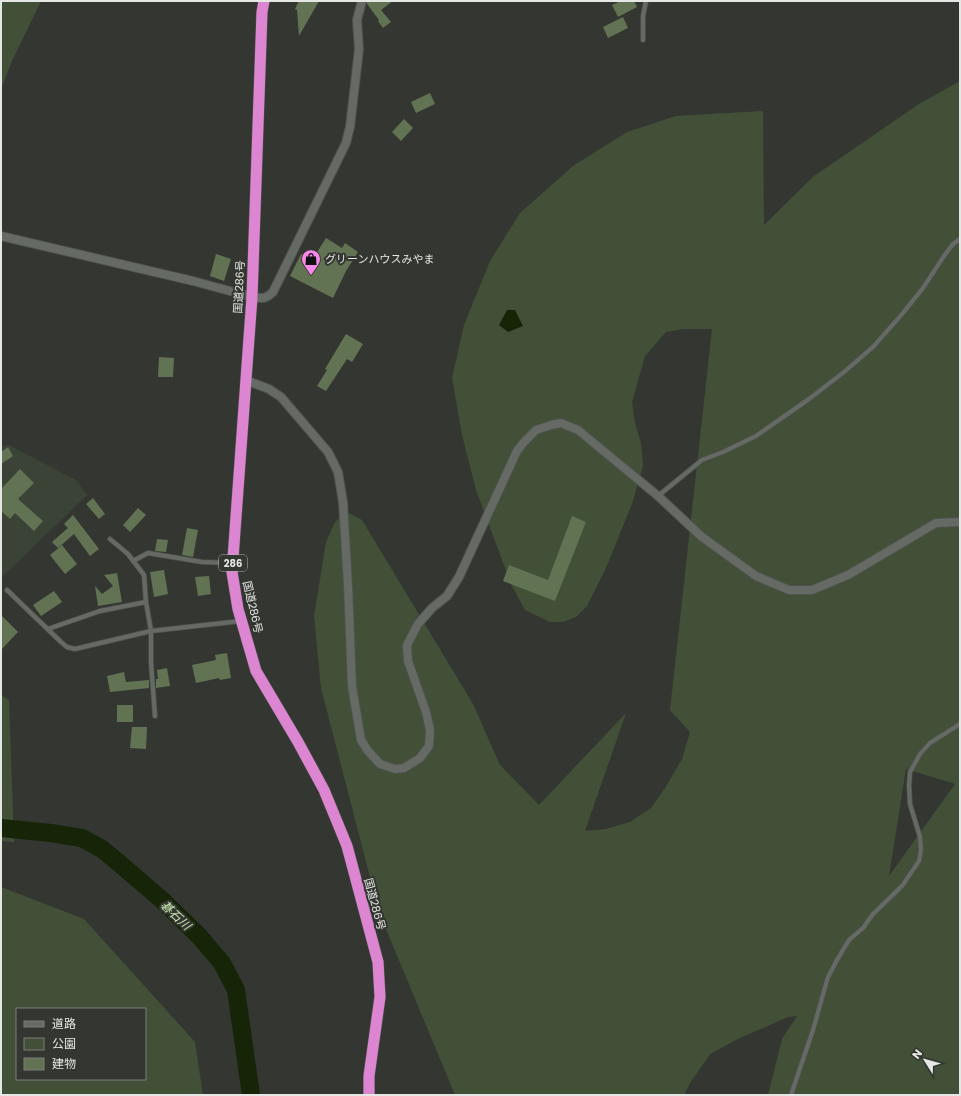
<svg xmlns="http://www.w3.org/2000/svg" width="961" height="1096" viewBox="0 0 961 1096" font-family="Poppins,'Noto Sans JP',sans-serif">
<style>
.built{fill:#3b4236}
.green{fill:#425037;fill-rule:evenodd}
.water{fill:#162508}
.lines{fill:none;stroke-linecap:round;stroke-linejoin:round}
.river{stroke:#162508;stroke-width:18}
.building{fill:#617353}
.service-casing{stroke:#50524e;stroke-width:5.5}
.minor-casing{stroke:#50524e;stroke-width:10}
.trunk-casing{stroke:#50524e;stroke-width:12}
.service{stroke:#666a64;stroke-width:4}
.minor{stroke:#666a64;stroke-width:8}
.trunk{stroke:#dc85d1;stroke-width:11}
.labels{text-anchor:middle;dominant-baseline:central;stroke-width:4;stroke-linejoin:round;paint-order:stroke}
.shield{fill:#343731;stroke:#b0b2ae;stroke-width:1}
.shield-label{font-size:10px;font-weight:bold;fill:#e5e7e4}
.poi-label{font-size:11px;fill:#e5e7e4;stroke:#343731;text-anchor:start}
.street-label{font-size:11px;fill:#e5e7e4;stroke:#343731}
.water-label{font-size:12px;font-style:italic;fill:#c6e6ae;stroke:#343731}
</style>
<rect width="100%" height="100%" fill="#343731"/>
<polygon class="built" points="7,444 76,480 87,495 1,578 1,448"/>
<g class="green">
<polygon points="1,1 41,1 11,63 1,89"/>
<path d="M960 81V1095H768L782 1039 797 1016 788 1017 738 1039 710 1054 690 1083 684 1095H455L379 912 321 688 314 616 326 542 335 522 344 514H351L362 520 473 704 500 765 539 805 626 713 585 831 606 829 630 822 651 808 665 788 682 759 690 732 670 710 712 329H683L666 332 645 356 632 402 635 423 641 443 643 466 632 504 606 568 587 606 576 617 563 622H550L525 610 511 584 476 490 462 435 452 378 464 325 490 261 520 213 573 166 627 132 676 116 763 111 764 225 814 176 919 104ZM906 769 955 784 889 876Z"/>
<polygon points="1,695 9,700 14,842 1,841"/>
<path d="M1 887 84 919 195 1042 203 1095H1ZM17 1009H145V1079H17Z"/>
</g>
<polygon class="water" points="507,310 515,310 523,326 508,332 499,325"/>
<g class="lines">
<polyline class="river" points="1,828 51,833 82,838 102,849 119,863 162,900 199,936 222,963 236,990 251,1095"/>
</g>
<g class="building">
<polygon points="299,1 319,1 299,36 297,10 295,9"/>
<polygon points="367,1 393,1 381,10 391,22 383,28 378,21 379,20 367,4"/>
<polygon points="621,1 634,1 637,7 618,17 612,5"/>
<polygon points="623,17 628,28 608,38 603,27"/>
<polygon points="430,93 435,104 416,113 411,102"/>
<polygon points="404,119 413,128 401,141 392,132"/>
<polygon points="326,238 342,248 345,243 358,252 346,271 333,298 290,276 301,254 312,260"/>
<polygon points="216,254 231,259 224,281 210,276"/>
<polygon points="346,334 363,344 352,362 347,359 326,391 317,386 327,370 325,369"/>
<polygon points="159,357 174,358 173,377 158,377"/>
<polygon points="8,447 13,456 1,464 1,452"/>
<polygon points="20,469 34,483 18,499 43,521 34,531 15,513 10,519 1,511 1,489"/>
<polygon points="93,498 105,514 99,519 86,504"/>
<polygon points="138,508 146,515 130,532 123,525"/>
<polygon points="73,515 99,549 90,556 74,534 58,548 52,542 68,528 64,524"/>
<polygon points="572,516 586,522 555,601 503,581 509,565 548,580"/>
<polygon points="187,528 198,530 193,557 182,555"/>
<polygon points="157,539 168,540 166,552 155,551"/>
<polygon points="62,545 77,564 65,574 50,555"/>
<polygon points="164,570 168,594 154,597 150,572"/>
<polygon points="117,573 122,602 98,606 95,586 102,594 113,586 104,575"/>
<polygon points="209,576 211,594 198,596 195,577"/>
<polygon points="54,591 62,602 41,616 33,605"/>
<polygon points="1,615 18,632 1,650"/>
<polygon points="227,653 231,678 220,680 219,678 196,683 192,665 216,660 215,655"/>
<polygon points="167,668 170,686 156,688 156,679 158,679 157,670"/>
<polygon points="124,672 126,682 149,680 149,688 110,692 107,676"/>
<rect x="117" y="705" width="16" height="17"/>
<polygon points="132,727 147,727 146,749 130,748"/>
</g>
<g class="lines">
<defs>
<g id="service">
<polyline points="643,40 643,16 646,1"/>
<polyline points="658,496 702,460 723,452 756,436 809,399 844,372 873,347 903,313 923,288 944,256 953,244 960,239"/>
<polyline points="110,539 128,554 144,575 146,602 151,631 151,663 155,716"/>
<polyline points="133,561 148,553 202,562 232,563"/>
<polyline points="7,590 61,642 67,647 75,649 151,631 241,621"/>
<polyline points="48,629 100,611 146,602"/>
<polyline points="791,1095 813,1030 828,977 837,960 849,940 863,928 873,914 902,886 919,861 921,850 920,837 910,804 909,785 910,772 920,754 930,743 960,724"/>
</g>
<g id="minor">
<path d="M1 236 193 281 252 297C262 299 266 299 273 292L346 143 350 127 359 49 357 20 362 1"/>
<polyline points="245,380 269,389 281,397 328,452 338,472 343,502 348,585 352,686 361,740 368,751 380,764 395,769 404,768 420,758 429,746 430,730 426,712 408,661 407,645 418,624 432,608 447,596 459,577 517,451 524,442 536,430 551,425 561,423 578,430 658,496 702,537 756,576 789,590 812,590 848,575 936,523 960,522"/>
</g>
<polyline id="trunk" points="264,1 262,12 252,297 232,572 238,609 256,671 298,742 324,790 347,846 378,962 380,997 369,1076 369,1095"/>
</defs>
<use href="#service" class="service-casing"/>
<use href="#minor" class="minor-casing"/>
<use href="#trunk" class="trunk-casing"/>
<use href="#service" class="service"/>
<use href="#minor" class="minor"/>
<use href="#trunk" class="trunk"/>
</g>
<defs>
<symbol id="shop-pin" viewBox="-11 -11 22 30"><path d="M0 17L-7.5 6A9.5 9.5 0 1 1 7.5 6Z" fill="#f888ea" stroke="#343731"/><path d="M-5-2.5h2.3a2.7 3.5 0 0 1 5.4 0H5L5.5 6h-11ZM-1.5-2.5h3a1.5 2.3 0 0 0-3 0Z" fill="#111"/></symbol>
</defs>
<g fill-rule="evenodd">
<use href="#shop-pin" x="300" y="248" width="22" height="30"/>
</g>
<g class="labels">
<rect class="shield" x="219" y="555" width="28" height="16" rx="3"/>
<g class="shield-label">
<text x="233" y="563">286</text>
</g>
<g class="poi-label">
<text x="325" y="259">グリーンハウスみやま</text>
</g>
<g class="street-label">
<text transform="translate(239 287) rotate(-87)">国道286号</text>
<text transform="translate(253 607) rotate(77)">国道286号</text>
<text transform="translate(375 904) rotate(75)">国道286号</text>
</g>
<g class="water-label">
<text transform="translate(176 915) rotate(43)">碁石川</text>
</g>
</g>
<rect width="961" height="1096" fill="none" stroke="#e5e7e4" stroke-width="4"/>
<rect x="16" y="1008" width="130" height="72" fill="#343731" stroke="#7b7d79"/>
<rect x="24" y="1021" width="20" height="6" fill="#666a64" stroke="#7b7d79"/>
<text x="52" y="1028" font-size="12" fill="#e5e7e4">道路</text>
<rect x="24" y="1038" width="20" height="12" fill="#425037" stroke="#7b7d79"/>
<text x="52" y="1048" font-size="12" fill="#e5e7e4">公園</text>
<rect x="24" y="1058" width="20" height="12" fill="#617353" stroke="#7b7d79"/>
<text x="52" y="1068" font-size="12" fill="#e5e7e4">建物</text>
<g transform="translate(925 1060) rotate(307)" stroke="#343731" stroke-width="3" paint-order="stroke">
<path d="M0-3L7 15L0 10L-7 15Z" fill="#e5e7e4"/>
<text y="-6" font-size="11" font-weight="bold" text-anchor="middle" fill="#e5e7e4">N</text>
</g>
</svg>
